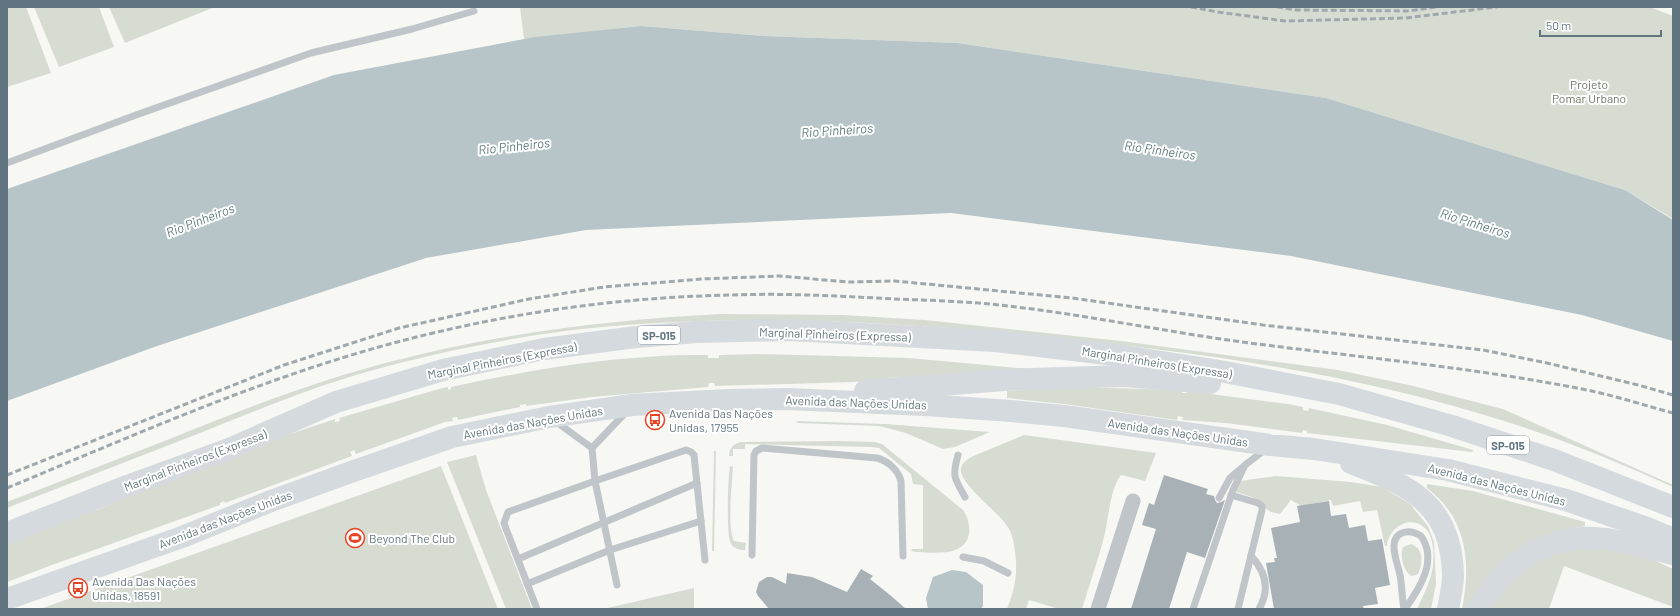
<svg xmlns="http://www.w3.org/2000/svg" width="1680" height="616" viewBox="0 0 1680 616" font-family="Barlow,sans-serif">
<style>
.green{fill:#d7dcd3}
.water{fill:#b7c5c8}
.building{fill:#a7b1b6}
.lines{fill:none;stroke-linecap:round;stroke-linejoin:round}
.lane{stroke:#c0c5c9;stroke-width:7}
.street{stroke:#c0c5c9;stroke-width:15}
.highway{stroke:#d5dade;stroke-width:22}
.rail{stroke:#9fa8ad;stroke-width:3;stroke-dasharray:6 3;stroke-linecap:butt}
.labels{text-anchor:middle;dominant-baseline:central;stroke-width:4;stroke-linejoin:round;paint-order:stroke}
.shield{fill:#fff;stroke:#909ea6;stroke-width:1}
.shield-label{font-size:11px;font-weight:bold;fill:#617580}
.park-label{font-size:12px;fill:#667861;stroke:#fff}
.street-label{font-size:12px;fill:#617580;stroke:#fff}
.poi-label{font-size:12px;fill:#617580;stroke:#fff;text-anchor:start}
.water-label{font-size:13px;font-style:italic;fill:#617b82;stroke:#fff}
</style>
<rect width="100%" height="100%" fill="#f7f7f4"/>
<g class="green">
<polygon points="7,7 26,7 51,73 7,87"/>
<polygon points="34,7 99,7 114,47 59,67"/>
<polygon points="109,7 215,7 125,43"/>
<polygon points="520,7 1650,7 1673,16 1673,219 1625,190 1326,98 958,43 764,36 641,26 524,39"/>
<path d="M722 314 843 315 925 320 1121 341 1338 370 1409 385 1503 409 1673 485V487C1618 462 1562 439 1504 421 1359 375 1207 353 1055 338 892 321 728 312 565 331 525 336 485 344 446 352 398 363 350 375 305 392 269 405 235 419 200 433 136 458 71 483 7 508V502C60 481 114 461 167 440 234 413 302 386 371 367 486 335 603 320 722 314Z"/>
<path d="M758 354 909 358 1040 370 887 378V381L715 386 714 383H709L708 387 592 397 526 406V404L520 405V407L458 420 457 417 452 418 453 421 445 422 356 454 354 450 350 452 352 456 225 503 224 501 220 503V505L52 565 7 582V544L94 509 95 510 99 509 218 458 335 419V422L340 421 339 418 439 389 448 387V390L451 389V387C516 373 581 361 647 357 668 355 688 355 708 355V358H719V355Z"/>
<polygon points="1071,387 1182,390 1182,393 1187,393 1187,391 1288,404 1303,407 1303,410 1308,411 1309,408 1387,425 1473,450 1472,452 1307,433 1307,431 1303,430 1302,433 1226,423 1182,420 1183,417 1178,416 1177,420 1064,404 1007,398 1007,391"/>
<polygon points="796,421 885,424 990,432 955,447 943,449 906,433 879,426 798,423"/>
<path d="M1024 435 1156 453 1145 481 1121 475C1109 490 1109 521 1103 541 1097 563 1089 586 1082 609H1059L1029 600 1026 609H1007C1015 588 1018 575 1015 552 1014 544 1013 536 1009 529 1001 513 957 483 961 468 962 463 967 460 971 457Z"/>
<path d="M839 441 875 442 882 444 963 510C972 523 973 544 955 550 946 554 921 553 911 551L912 549H923V485L913 484 911 474 879 448 872 447 745 444V449H733V456H729C730 447 733 444 741 442Z"/>
<polygon points="714,451 716,451 714,551 712,551"/>
<polygon points="476,455 486,490 532,609 506,609 447,462"/>
<polygon points="441,466 498,609 40,609"/>
<path d="M730 466 733 467C732 484 727 528 734 541L746 543 745 550C740 550 734 549 731 544 726 537 728 477 730 466Z"/>
<path d="M1276 476 1351 482 1382 487 1410 504 1428 526 1434 542 1436 584 1431 609H1417C1423 595 1431 581 1433 566 1434 554 1434 537 1425 528 1410 514 1388 528 1387 546H1385L1377 510 1363 512 1360 501 1333 506 1331 500 1301 506 1291 500 1280 514 1271 512 1265 508 1262 503 1252 497 1236 492 1240 481Z"/>
<path d="M1427 484 1473 491 1585 522V526L1559 531 1467 609H1462C1469 574 1469 537 1447 508 1441 500 1434 494 1427 488Z"/>
<path d="M1411 544C1424 548 1423 564 1418 574L1412 576C1404 573 1399 555 1403 547Z"/>
<path d="M1590 546 1643 555 1673 569V607L1564 566 1549 609H1489C1503 586 1530 559 1557 551 1567 548 1579 548 1590 546Z"/>
<polygon points="694,588 694,609 603,609"/>
</g>
<g class="water">
<polygon points="641,26 764,36 958,43 1326,98 1625,190 1673,220 1673,341 1582,315 1291,256 951,213 586,230 426,258 157,346 7,401 7,189 334,75 535,37"/>
<polygon points="952,570 966,572 983,585 983,606 981,609 928,609 926,598 933,577"/>
</g>
<g class="building">
<polygon points="1164,475 1208,489 1206,494 1214,496 1215,500 1217,503 1221,502 1225,500 1205,558 1187,552 1169,609 1131,609 1156,529 1142,525 1149,503 1154,505"/>
<polygon points="1329,501 1331,516 1346,514 1349,528 1365,525 1368,541 1382,539 1390,585 1375,588 1378,604 1363,606 1364,609 1274,609 1266,563 1275,562 1274,558 1277,558 1271,528 1300,522 1297,506"/>
<polygon points="861,569 873,576 870,579 890,595 906,609 769,609 758,596 756,592 759,582 767,577 772,577 786,584 787,573 812,577 847,592"/>
</g>
<g class="lines">
<g class="lane">
<polyline points="7,163 136,115 311,53 412,29 474,11"/>
<polyline points="555,421 592,448"/>
<path d="M958 455C952 476 954 478 965 497"/>
<polyline points="1231,495 1258,503 1262,506 1262,510 1238,609"/>
<polyline points="1219,498 1230,478 1243,467"/>
<path d="M752 555 754 455 756 451 762 448 877 458C888 461 898 470 901 481L903 556"/>
<path d="M1251 556C1266 572 1270 590 1259 609"/>
<polyline points="963,557 984,561 1008,573"/>
<polyline points="518,559 697,483"/>
<polyline points="527,584 610,550 701,521"/>
<polyline points="617,585 595,481 592,448 626,412"/>
<polyline points="537,609 505,526 504,523 508,512 595,481 686,450 691,452 694,455 705,560"/>
<polyline points="1193,609 1233,490 1245,465 1266,449"/>
<path d="M1404 609C1402 598 1402 586 1400 575 1398 566 1394 556 1394 547 1394 530 1410 529 1421 536 1438 560 1420 588 1405 609"/>
</g>
<polyline class="street" points="1098,609 1133,501"/>
<g class="highway">
<polyline points="865,391 1004,380 1125,376 1210,383"/>
<path d="M1351 463C1410 486 1452 504 1453 576 1453 586 1450 598 1448 609"/>
<polyline points="7,533 127,486 229,449 336,402 443,370 544,349 636,337 696,332 789,330 995,341 1124,356 1220,371 1339,394 1452,426 1554,460 1673,507"/>
<polyline points="7,599 182,537 271,501 351,472 452,437 549,417 632,405 728,400 788,399 925,405 1011,411 1064,416 1270,445 1314,449 1448,470 1566,500 1647,528 1673,539"/>
<path d="M1478 609C1501 569 1535 542 1582 538 1608 536 1648 548 1673 554"/>
</g>
<g class="rail">
<polyline points="1191,7 1218,12 1285,21 1405,18 1497,7"/>
<polyline points="1277,7 1297,10 1409,11 1436,7"/>
<polyline points="7,475 284,365 399,328 529,299 604,287 701,279 779,276 849,282 895,281 1072,298 1263,325 1483,350 1547,363 1638,385 1673,395"/>
<path d="M7 488C149 429 291 365 442 331 536 309 634 297 731 295 785 293 840 296 894 299 922 300 951 301 979 303 1068 311 1154 330 1242 342 1356 357 1470 367 1582 389 1613 395 1643 405 1673 413"/>
</g>
</g>
<defs>
<symbol id="bus-ring" viewBox="-11 -11 22 22"><circle r="9.5" fill="#fff" stroke="#e74424" stroke-width="1.5"/><path d="M-5-6H5V4H4V6H2V4H-2V6H-4V4H-5ZM-3.5-4V0h7V-4ZM-3.5 1.2v1.5H-2V1.2ZM2 1.2v1.5H3.5V1.2Z" fill="#e74424"/></symbol>
<symbol id="stadium-ring" viewBox="-11 -11 22 22"><circle r="9.5" fill="#fff" stroke="#e74424" stroke-width="1.5"/><path d="M0-5a6.5 5 0 1 0 0 10a6.5 5 0 1 0 0-10ZM-3.5-1.8h7v3.6h-7Z" fill="#e74424"/></symbol>
</defs>
<g fill-rule="evenodd">
<use href="#bus-ring" x="644" y="409" width="22" height="22"/>
<use href="#stadium-ring" x="344" y="527" width="22" height="22"/>
<use href="#bus-ring" x="67" y="577" width="22" height="22"/>
</g>
<g class="labels">
<g class="shield">
<rect x="638" y="326" width="42" height="18" rx="3"/>
<rect x="1487" y="436" width="42" height="18" rx="3"/>
</g>
<g class="shield-label">
<text x="659" y="335">SP-015</text>
<text x="1508" y="445">SP-015</text>
</g>
<g class="park-label">
<text x="1589" y="84">Projeto<tspan x="1589" dy="14">Pomar Urbano</tspan></text>
</g>
<g class="street-label">
<text transform="translate(835 334) rotate(2)">Marginal Pinheiros (Expressa)</text>
<text transform="translate(502 360) rotate(-11)">Marginal Pinheiros (Expressa)</text>
<text transform="translate(1157 362) rotate(9)">Marginal Pinheiros (Expressa)</text>
<text transform="translate(856 402) rotate(2)">Avenida das Nações Unidas</text>
<text transform="translate(533 422) rotate(-10)">Avenida das Nações Unidas</text>
<text transform="translate(1178 432) rotate(8)">Avenida das Nações Unidas</text>
<text transform="translate(195 460) rotate(-21)">Marginal Pinheiros (Expressa)</text>
<text transform="translate(1497 484) rotate(14)">Avenida das Nações Unidas</text>
<text transform="translate(225 519) rotate(-21)">Avenida das Nações Unidas</text>
</g>
<g class="poi-label">
<text x="669" y="413">Avenida Das Nações<tspan x="669" dy="14">Unidas, 17955</tspan></text>
<text x="369" y="538">Beyond The Club</text>
<text x="92" y="581">Avenida Das Nações<tspan x="92" dy="14">Unidas, 18591</tspan></text>
</g>
<g class="water-label">
<text transform="translate(837 130) rotate(-4)">Rio Pinheiros</text>
<text transform="translate(514 146) rotate(-6)">Rio Pinheiros</text>
<text transform="translate(1160 150) rotate(8)">Rio Pinheiros</text>
<text transform="translate(200 220) rotate(-21)">Rio Pinheiros</text>
<text transform="translate(1475 223) rotate(17)">Rio Pinheiros</text>
</g>
</g>
<rect width="1680" height="616" fill="none" stroke="#617580" stroke-width="16"/>
<path d="M1540 30v6h121v-6" fill="none" stroke="#617580" stroke-width="2"/>
<text x="1546" y="30" font-size="12" fill="#617580" stroke="#ffffff" stroke-width="3" paint-order="stroke">50 m</text>
</svg>
